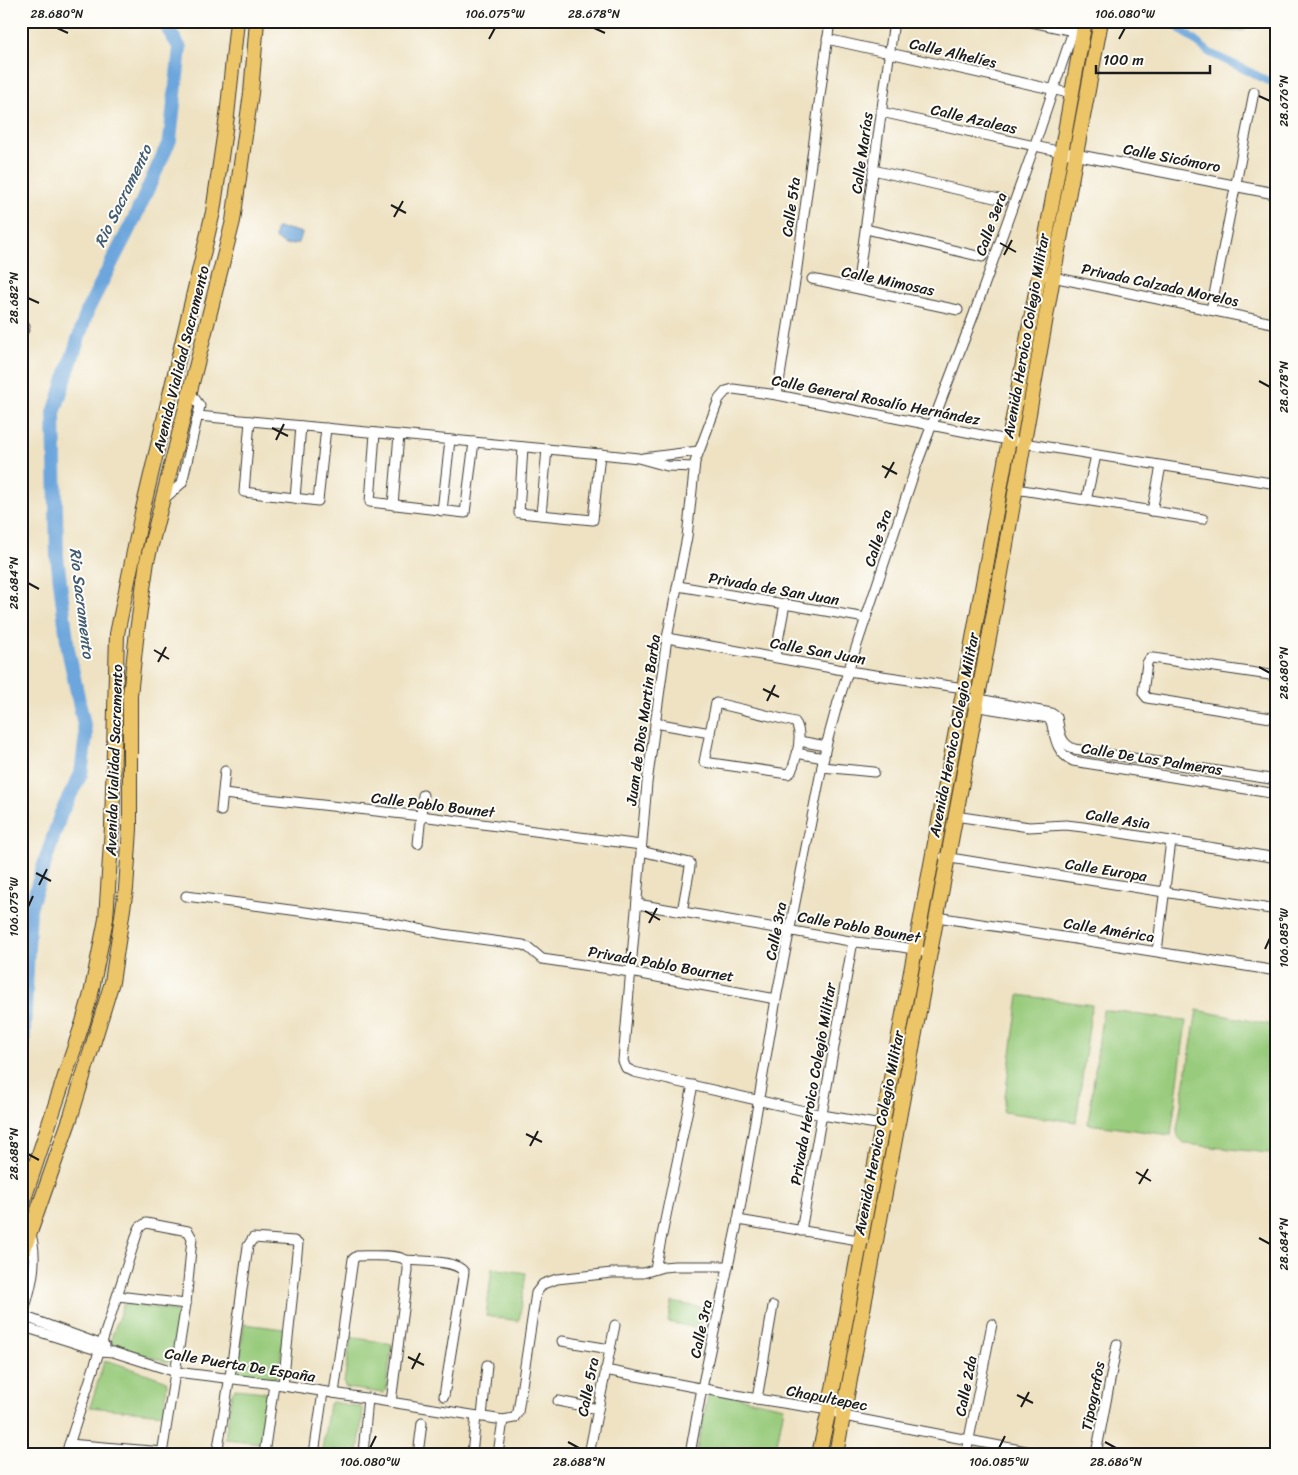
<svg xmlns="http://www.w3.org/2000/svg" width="1298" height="1475" viewBox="0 0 1298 1475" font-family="Sriracha,sans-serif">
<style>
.green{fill:#98cb7c;stroke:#5a744c}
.water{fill:#6ca6dc;stroke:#44617c}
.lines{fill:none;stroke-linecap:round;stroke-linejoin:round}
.canal{stroke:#6ca6dc;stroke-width:8}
.river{stroke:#6ca6dc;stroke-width:14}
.minor-casing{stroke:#3c3a35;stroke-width:11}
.tertiary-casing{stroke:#3c3a35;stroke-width:12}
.primary-casing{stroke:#3c3a35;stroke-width:16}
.trunk-casing{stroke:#3c3a35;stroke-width:16}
.minor{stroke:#fff;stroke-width:9}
.tertiary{stroke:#fff;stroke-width:10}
.primary{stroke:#edc569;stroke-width:14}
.trunk{stroke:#edc569;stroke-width:14}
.ticks{fill:none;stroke:#1c1c1c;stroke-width:2}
.labels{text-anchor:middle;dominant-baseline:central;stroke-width:4;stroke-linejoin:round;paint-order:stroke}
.street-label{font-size:15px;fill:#1c1c1c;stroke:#fdfcf7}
.water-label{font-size:16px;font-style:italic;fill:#405a72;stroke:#fdfcf7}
.neatline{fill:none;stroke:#1c1c1c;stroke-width:2}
.ticks-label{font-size:12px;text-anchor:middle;fill:#1c1c1c}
</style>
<rect width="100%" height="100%" fill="#fdfcf7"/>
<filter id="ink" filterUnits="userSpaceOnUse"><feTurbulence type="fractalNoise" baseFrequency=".02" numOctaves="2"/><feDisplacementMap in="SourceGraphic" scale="10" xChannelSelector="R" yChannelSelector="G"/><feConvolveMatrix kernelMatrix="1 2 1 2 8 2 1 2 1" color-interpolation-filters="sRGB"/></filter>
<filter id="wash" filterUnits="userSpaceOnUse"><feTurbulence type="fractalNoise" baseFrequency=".0096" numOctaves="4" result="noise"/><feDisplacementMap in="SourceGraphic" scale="20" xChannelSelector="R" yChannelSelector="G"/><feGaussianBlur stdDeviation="1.12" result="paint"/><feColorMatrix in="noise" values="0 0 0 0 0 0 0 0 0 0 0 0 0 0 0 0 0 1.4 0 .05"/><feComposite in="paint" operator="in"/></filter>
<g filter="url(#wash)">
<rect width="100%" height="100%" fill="#eee2c3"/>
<g class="green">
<path d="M1198 21H1244L1245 30C1229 33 1212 29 1198 21Z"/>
<polygon points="1019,995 1092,1005 1076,1122 1003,1112"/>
<polygon points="1103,1010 1186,1021 1171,1135 1088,1124"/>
<polygon points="1197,1010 1277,1026 1277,1154 1185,1144 1178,1137 1177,1130"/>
<polygon points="492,1268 526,1273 519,1321 486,1316"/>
<polygon points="672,1302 704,1308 700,1329 668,1322"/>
<polygon points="128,1304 176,1311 178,1314 172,1359 167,1362 112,1344 111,1339 123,1305"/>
<polygon points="244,1324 284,1329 278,1376 274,1378 240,1375 237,1370"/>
<polygon points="351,1337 392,1344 386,1390 383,1393 346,1388 344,1383"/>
<polygon points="109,1361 165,1380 167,1384 164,1414 90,1407 104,1362"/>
<polygon points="235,1389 265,1392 268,1396 262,1443 225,1439 232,1392"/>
<polygon points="709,1391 784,1407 775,1454 696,1454"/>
<polygon points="332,1402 361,1407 363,1411 358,1454 338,1454 322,1451 329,1404"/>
</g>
<polygon class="water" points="276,228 288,229 302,233 299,243 285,245 275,238"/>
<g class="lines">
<polyline class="canal" points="1170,21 1210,53 1277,85"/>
<polyline class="river" points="21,1057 23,1051 30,908 61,813 81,774 86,735 68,649 57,556 54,413 88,309 134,219 170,140 180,48 163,21"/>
</g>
</g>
<g filter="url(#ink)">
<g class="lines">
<defs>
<g id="minor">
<polyline points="1027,21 1078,32"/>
<polyline points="827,39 1073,94"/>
<polyline points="881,112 1062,152"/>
<polyline points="873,170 1003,200"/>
<polyline points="866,229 982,257"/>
<polyline points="1048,276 1277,324"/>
<polyline points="812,279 958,310"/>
<polyline points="857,288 894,21"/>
<polyline points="1211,310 1254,92"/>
<polyline points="21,335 25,327"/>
<polyline points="777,395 796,275 830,21"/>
<polyline points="198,416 600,454 638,458 667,466 694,467"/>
<polyline points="250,421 244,492 318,501 326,428"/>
<polyline points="375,433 370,502 465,513 474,442"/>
<polyline points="523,447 519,513 593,520 600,454"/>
<polyline points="643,458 698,451"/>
<polyline points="1016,489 1203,519"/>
<polyline points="295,498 301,426"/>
<polyline points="162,501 182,483 200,406 189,390"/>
<polyline points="1086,501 1096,455"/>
<polyline points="393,505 399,435"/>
<polyline points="442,511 450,440"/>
<polyline points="1152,511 1161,466"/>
<polyline points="541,515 547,449"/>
<polyline points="678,586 866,618"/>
<polyline points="667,638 848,671 964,688"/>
<polyline points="775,657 785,604"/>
<polyline points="1277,676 1153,658 1150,658 1147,663 1143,693 1147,698 1277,719"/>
<path d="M974 698 1051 713 1057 717C1060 731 1059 743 1074 749L1277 780"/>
<path d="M716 703 795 722C804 734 796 760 791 772L788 774 704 762Z"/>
<path d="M973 706 1048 718 1051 721C1055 737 1056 753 1073 761L1277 794"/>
<polyline points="655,723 710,733"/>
<polyline points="799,741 826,746"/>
<polyline points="796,753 824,758"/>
<polyline points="822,767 874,772"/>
<polyline points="223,794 421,816 641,845"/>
<polyline points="221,811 225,771"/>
<polyline points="955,816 1029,827 1066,825 1083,827 1277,858"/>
<polyline points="418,844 423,795"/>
<polyline points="641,851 690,863 690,867 682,912"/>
<polyline points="944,857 1277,910"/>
<polyline points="186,896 388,923 443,934 523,945 529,948 542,959 630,972 776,999"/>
<path d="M637 904C708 916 779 928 850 941 877 946 904 944 929 954"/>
<polyline points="937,917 1277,971"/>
<polyline points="1157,951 1171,841"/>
<polyline points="896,1130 882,1125 822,1115 634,1072 626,1068 623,1061 647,783 667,638 687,537 695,462 719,399 726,391 733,389 777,395 1023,443 1277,484"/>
<polyline points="738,1220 864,1241"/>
<polyline points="801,1231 853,941"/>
<path d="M405 1260C420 1261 456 1260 464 1272L444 1396"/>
<polyline points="655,1269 693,1085"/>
<polyline points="118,1296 186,1304"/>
<polyline points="23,1316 105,1346"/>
<path d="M21 1321C30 1292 40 1261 30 1231"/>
<polyline points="21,1326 100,1351 113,1352 176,1372 283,1385 503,1420 514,1418 518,1412 536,1293 543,1284 557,1279 612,1273 643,1273 663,1267 675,1266 728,1266"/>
<polyline points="562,1341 610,1349"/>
<polyline points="605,1370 757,1399 829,1410 844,1416 1042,1454"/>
<path d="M334 1393 353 1259 357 1256C368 1256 395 1254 404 1259 408 1262 408 1265 408 1270L391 1402"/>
<polyline points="757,1399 773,1306"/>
<polyline points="558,1401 598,1409"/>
<polyline points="482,1417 487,1365"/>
<polyline points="69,1444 163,1452"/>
<polyline points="66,1454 138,1231 140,1227 146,1223 188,1231 192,1238 186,1304 162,1454"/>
<polyline points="217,1454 231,1370 248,1246 253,1238 294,1241 298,1244 283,1385"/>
<polyline points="264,1454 274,1384"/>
<polyline points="314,1454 323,1392"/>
<polyline points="363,1454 368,1398"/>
<polyline points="418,1454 422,1423"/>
<polyline points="472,1454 476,1416"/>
<polyline points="498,1454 503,1420"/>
<polyline points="589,1454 615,1325"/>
<polyline points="690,1454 702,1388 738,1220 776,999 826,746 838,702 917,464 974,314 1034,147 1073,31"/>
<polyline points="966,1454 992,1324"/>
<polyline points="1096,1454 1117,1344"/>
</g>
<polyline id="tertiary" points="1062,152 1277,194"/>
<g id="primary">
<polyline points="819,1454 829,1410 964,688 1085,21"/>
<polyline points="836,1454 998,590 1053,277 1101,21"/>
</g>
<g id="trunk">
<polyline points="21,1208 83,1022 91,994 106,919 112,827 117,634 142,513 213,212 227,116 237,21"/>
<polyline points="21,1258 71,1116 112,982 126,889 130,829 130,695 137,631 147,561 233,221 251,93 257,21"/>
</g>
</defs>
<use href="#minor" class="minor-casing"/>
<use href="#tertiary" class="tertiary-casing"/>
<use href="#primary" class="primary-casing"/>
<use href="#trunk" class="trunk-casing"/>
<use href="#minor" class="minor"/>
<use href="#tertiary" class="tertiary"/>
<use href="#primary" class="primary"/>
<use href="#trunk" class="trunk"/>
</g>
</g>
<path class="ticks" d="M57 28 68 33M594 28 605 33M489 39 495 28M1119 39 1125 28M1259 96 1270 101M391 205 406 213M394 217 403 201M1000 243 1016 252M1004 255 1012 240M28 298 39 303M1259 381 1270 387M272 428 288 436M276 440 284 424M882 466 897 474M885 478 894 462M28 583 39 589M154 650 169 659M158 662 166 647M1259 667 1270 673M763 689 779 697M767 701 775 685M36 873 51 881M39 885 47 869M28 907 33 896M645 911 660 920M649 923 657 908M1265 949 1270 938M526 1134 542 1142M530 1146 538 1131M28 1154 39 1160M1136 1172 1151 1181M1139 1184 1148 1169M1259 1238 1270 1244M408 1357 424 1365M412 1369 420 1353M1017 1395 1033 1403M1021 1407 1029 1392M568 1442 579 1448M1105 1442 1116 1448M370 1448 376 1436M999 1448 1005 1436"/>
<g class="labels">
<g class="street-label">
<text transform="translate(953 53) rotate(13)">Calle Alhelíes</text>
<text transform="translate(974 119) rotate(13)">Calle Azaleas</text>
<text transform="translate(862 153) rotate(-82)">Calle Marías</text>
<text transform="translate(1172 158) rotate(11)">Calle Sicómoro</text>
<text transform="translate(791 207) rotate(-82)">Calle 5ta</text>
<text transform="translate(991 224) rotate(-70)">Calle 3era</text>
<text transform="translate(888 281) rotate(12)">Calle Mimosas</text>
<text transform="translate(1160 285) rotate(12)">Privada Calzada Morelos</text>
<text transform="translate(1026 336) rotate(-80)">Avenida Heroico Colegio Militar</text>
<text transform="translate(181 359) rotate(-76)">Avenida Vialidad Sacramento</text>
<text transform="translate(876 400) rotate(11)">Calle General Rosalío Hernández</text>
<text transform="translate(878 538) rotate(-72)">Calle 3ra</text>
<text transform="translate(774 589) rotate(10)">Privada de San Juan</text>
<text transform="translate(818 651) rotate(10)">Calle San Juan</text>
<text transform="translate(643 720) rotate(-82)">Juan de Dios Martin Barba</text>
<text transform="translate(954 735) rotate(-79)">Avenida Heroico Colegio Militar</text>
<text transform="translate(1152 759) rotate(9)">Calle De Las Palmeras</text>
<text transform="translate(114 760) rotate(-88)">Avenida Vialidad Sacramento</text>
<text transform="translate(433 805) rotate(7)">Calle Pablo Bounet</text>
<text transform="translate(1118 819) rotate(9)">Calle Asia</text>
<text transform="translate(1106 870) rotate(9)">Calle Europa</text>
<text transform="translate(859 927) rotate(10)">Calle Pablo Bounet</text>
<text transform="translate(1109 930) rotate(9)">Calle América</text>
<text transform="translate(776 931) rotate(-79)">Calle 3ra</text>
<text transform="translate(661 964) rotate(10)">Privada Pablo Bournet</text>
<text transform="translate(813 1084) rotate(-80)">Privada Heroico Colegio Militar</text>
<text transform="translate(879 1133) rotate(-79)">Avenida Heroico Colegio Militar</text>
<text transform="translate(701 1329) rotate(-78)">Calle 3ra</text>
<text transform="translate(240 1365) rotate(9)">Calle Puerta De España</text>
<text transform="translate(966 1386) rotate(-79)">Calle 2da</text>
<text transform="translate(588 1387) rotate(-79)">Calle 5ra</text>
<text transform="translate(1093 1396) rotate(-79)">Tipografos</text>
<text transform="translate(827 1398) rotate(11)">Chapultepec</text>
</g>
<g class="water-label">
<text transform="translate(123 196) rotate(-64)">Rio Sacramento</text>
<text transform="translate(82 603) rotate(83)">Rio Sacramento</text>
</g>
</g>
<rect width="1298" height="1475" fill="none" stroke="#fdfcf7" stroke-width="55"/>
<path d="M1096 65v8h114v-8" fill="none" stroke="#1c1c1c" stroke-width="2.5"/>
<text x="1103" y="65" font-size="15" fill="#1c1c1c" stroke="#fdfcf7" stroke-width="4" paint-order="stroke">100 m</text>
<rect x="28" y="28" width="1242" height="1420" class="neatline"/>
<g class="ticks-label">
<text x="57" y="18">28.680°N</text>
<text x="495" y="18">106.075°W</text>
<text x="594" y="18">28.678°N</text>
<text x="1125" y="18">106.080°W</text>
<text transform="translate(1284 101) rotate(-90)" y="4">28.676°N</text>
<text transform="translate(14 298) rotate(-90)" y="4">28.682°N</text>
<text transform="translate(1284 387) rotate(-90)" y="4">28.678°N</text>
<text transform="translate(14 583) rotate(-90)" y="4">28.684°N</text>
<text transform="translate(1284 673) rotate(-90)" y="4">28.680°N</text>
<text transform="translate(14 907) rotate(-90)" y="4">106.075°W</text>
<text transform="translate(1284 938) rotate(-90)" y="4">106.085°W</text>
<text transform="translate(14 1154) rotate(-90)" y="4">28.688°N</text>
<text transform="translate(1284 1244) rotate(-90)" y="4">28.684°N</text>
<text x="370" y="1466">106.080°W</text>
<text x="579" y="1466">28.688°N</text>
<text x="999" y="1466">106.085°W</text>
<text x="1116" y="1466">28.686°N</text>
</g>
</svg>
